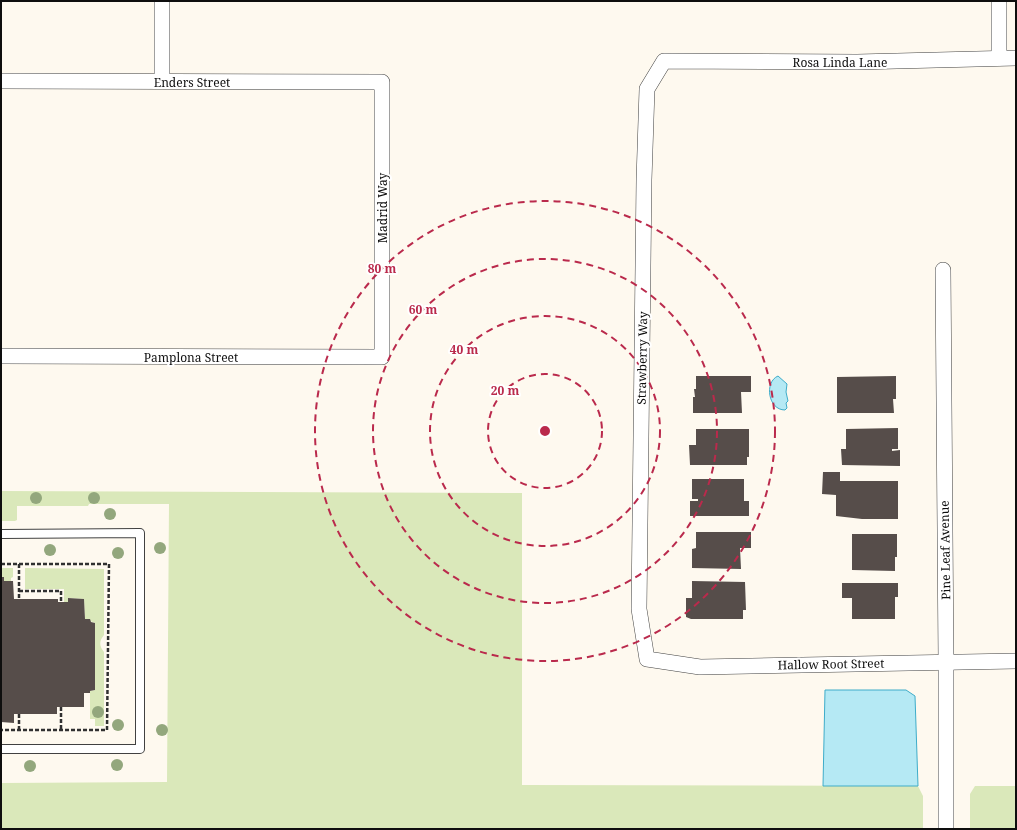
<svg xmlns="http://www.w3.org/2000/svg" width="1017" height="830" viewBox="0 0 1017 830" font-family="'Noto Serif',serif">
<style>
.green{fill:#dae8ba}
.water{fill:#b5e9f4;stroke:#3eacc9}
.building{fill:#564d4a}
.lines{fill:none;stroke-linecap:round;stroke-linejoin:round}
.lane-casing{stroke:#414141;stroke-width:10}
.street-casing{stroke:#414141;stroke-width:16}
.path{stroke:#303030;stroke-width:2.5;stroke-dasharray:4 2;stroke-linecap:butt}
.lane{stroke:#fff;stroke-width:8}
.street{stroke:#fff;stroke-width:15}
.tree{fill:#93a77d}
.ring{fill:none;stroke:#ba2a4c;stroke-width:2;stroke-dasharray:7 5}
.labels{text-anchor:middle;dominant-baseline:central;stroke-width:4;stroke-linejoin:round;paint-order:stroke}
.street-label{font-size:12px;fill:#0e0e0e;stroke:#fff}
.centre{fill:#ba2a4c;stroke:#fff;stroke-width:2}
.ring-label{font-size:12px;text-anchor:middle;font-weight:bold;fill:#ba2a4c;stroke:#fff;stroke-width:4;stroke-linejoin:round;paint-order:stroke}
</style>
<rect width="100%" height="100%" fill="#fef9ef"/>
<g class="green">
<polygon points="1,491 522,493 522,785 918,786 923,796 923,829 1,829 1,783 167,782 169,504 89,504 88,506 17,506 17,520 15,521 1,521"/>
<polygon points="1,568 13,568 13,577 11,578 11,581 4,581 4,577 1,577"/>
<path d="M25 568 104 569V635C99 641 99 646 104 652V726H95V719H90V691L95 690V623L85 619 84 599 68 598V602H64V589H25Z"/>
<polygon points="975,786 1016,786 1016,829 970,829 970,794"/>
</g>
<g class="water">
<path d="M778 376 787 384 786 392 788 401 786 403 787 408 785 410C768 410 764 382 778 376Z"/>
<polygon points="825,690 906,690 915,696 918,786 823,786"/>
</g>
<g class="building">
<polygon points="696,376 751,376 751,392 741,392 742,413 693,413 693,397 695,397 694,389 696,389"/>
<polygon points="896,376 896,399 893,399 894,413 837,413 837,377"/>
<polygon points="898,428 898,449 892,449 892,451 900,450 900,466 842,465 841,449 846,449 846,429"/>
<polygon points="696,429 749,429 749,457 747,457 747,465 690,465 689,445 696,445"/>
<polygon points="823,472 840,472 840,481 898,481 898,519 862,519 836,516 836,495 822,494"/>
<polygon points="692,479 744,479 744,501 749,501 749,516 690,516 690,501 698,501 698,499 692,499"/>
<polygon points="696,532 751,532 751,548 740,548 741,569 692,568 692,549 696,548"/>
<polygon points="852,534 897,534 897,557 895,557 895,571 852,570"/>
<polygon points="1,577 4,577 4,581 13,581 14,599 58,599 58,602 68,602 68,598 84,599 85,619 90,619 91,622 95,623 95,690 90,691 90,693 84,693 84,707 57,707 57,714 14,714 14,723 1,722"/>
<polygon points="692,581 745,582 746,610 743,610 743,619 691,619 686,617 686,598 692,598"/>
<polygon points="842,583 898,583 898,597 895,597 895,619 852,619 852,598 842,598"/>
</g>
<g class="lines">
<defs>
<polyline id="lane" points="1,534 140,533 140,749 1,749"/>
<g id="street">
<polyline points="162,1 162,81"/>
<polyline points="999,58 999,1"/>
<polyline points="1016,58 857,62 664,61 647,89 644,180 639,609 647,659 700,667 1016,661"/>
<polyline points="1,81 382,82 382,357 1,356"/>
<polyline points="943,270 946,661 946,829"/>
</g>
</defs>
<use href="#lane" class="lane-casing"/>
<use href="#street" class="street-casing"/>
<g class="path">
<polyline points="1,564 109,564 107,730 1,730"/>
<polyline points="19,564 19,599"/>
<polyline points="19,591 61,591 61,602"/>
<polyline points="61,707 61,730"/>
<polyline points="19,714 19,730"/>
</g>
<use href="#lane" class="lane"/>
<use href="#street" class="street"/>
</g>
<g class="tree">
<circle cx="36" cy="498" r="6"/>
<circle cx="94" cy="498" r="6"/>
<circle cx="110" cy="514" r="6"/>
<circle cx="160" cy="548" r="6"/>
<circle cx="50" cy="550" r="6"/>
<circle cx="118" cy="553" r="6"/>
<circle cx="98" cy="712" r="6"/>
<circle cx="118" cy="725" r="6"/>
<circle cx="162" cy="730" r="6"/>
<circle cx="117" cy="765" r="6"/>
<circle cx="30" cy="766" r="6"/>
</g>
<g class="ring">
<circle cx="545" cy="431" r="57"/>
<circle cx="545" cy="431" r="115"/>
<circle cx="545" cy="431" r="172"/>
<circle cx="545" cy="431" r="230"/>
</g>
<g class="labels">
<g class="street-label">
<text x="840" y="62">Rosa Linda Lane</text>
<text x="192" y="82">Enders Street</text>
<text transform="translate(382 208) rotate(-90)">Madrid Way</text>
<text x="191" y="357">Pamplona Street</text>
<text transform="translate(642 358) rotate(-89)">Strawberry Way</text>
<text transform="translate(945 550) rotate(-91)">Pine Leaf Avenue</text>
<text transform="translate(831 664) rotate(-1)">Hallow Root Street</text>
</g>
</g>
<circle cx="545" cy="431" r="6" class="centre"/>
<g class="ring-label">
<text x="382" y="273">80 m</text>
<text x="423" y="314">60 m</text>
<text x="464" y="354">40 m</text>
<text x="505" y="395">20 m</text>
</g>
<rect width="1017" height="830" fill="none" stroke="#0e0e0e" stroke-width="4"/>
</svg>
